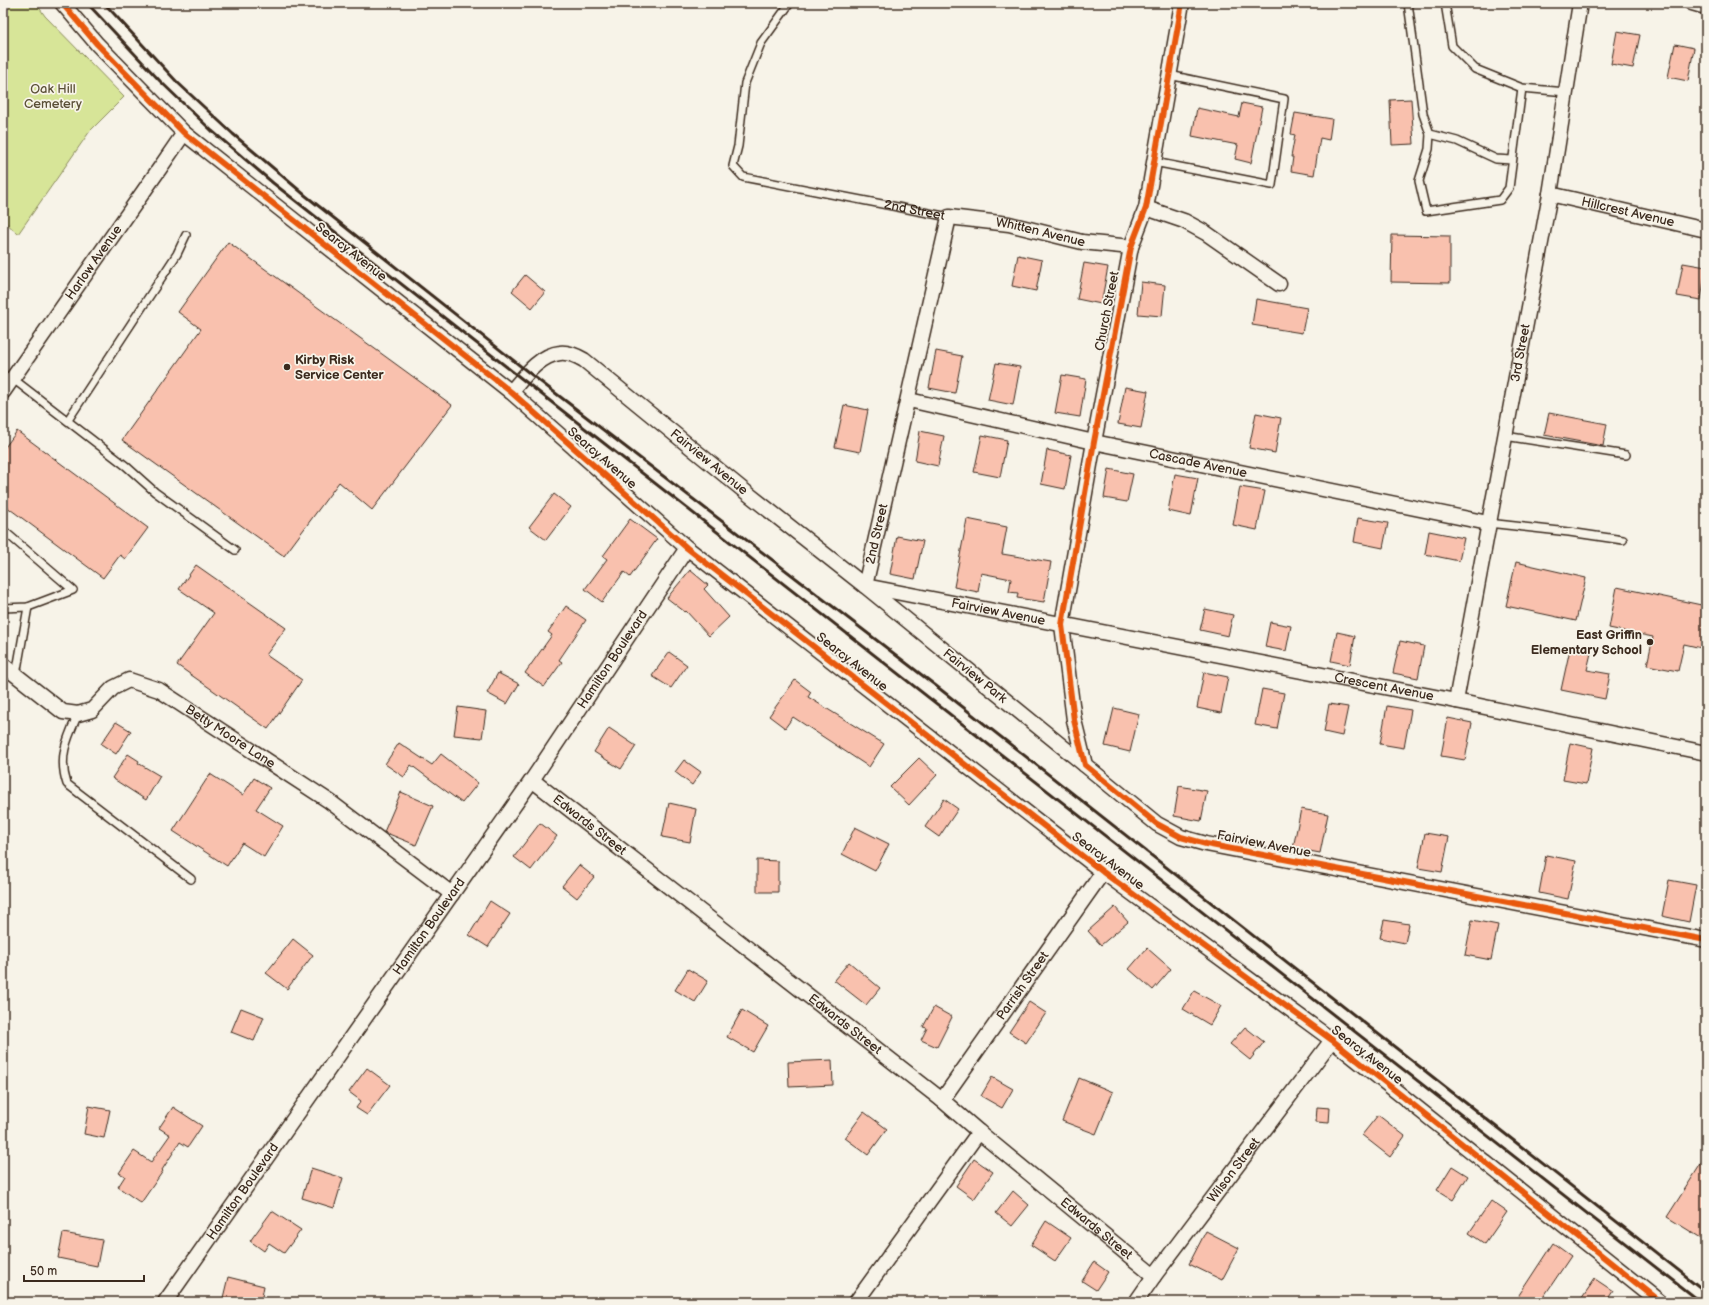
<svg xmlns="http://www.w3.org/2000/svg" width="1709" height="1305" viewBox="0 0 1709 1305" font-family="'Balsamiq Sans',sans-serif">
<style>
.green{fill:#d7e598;stroke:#89885b}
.building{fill:#f9c1ae;stroke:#3b2a1e}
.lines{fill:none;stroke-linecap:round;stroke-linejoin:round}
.lane-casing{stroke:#3b2a1e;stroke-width:10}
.street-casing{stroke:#3b2a1e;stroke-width:17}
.lane{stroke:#f7f3e8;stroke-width:7}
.street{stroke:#f7f3e8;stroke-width:14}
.rail{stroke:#3b2a1e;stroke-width:3}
.cycleway-casing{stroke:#f7f3e8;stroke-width:8}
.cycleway{stroke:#e8590c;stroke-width:6}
.poi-dot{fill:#3b2a1e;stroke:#f7f3e8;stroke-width:1.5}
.labels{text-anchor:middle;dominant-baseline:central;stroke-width:3.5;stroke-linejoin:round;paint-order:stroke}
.park-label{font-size:13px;fill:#5a4f36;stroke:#f7f3e8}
.street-label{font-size:13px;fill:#3b2a1e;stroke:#f7f3e8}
.poi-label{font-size:13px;font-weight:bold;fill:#3b2a1e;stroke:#f7f3e8;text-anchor:start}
</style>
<rect width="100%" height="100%" fill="#f7f3e8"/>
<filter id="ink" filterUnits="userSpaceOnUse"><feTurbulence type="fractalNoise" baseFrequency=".025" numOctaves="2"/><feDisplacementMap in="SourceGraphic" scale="8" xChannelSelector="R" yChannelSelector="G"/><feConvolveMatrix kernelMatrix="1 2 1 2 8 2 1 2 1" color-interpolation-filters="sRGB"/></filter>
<g filter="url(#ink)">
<polygon class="green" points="3,3 36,3 45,16 124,97 90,131 18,234 3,220"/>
<g class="building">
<polygon points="1617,31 1640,35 1633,68 1611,64"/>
<polygon points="1675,44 1694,48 1688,81 1668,77"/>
<polygon points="1411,99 1414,144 1392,145 1390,100"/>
<polygon points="1242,103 1262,107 1251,163 1235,159 1238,145 1192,136 1197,108 1239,117"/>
<polygon points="1295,113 1332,119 1329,140 1320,138 1314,175 1291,171 1293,157 1291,157 1295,135 1291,134"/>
<polygon points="1392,235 1450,236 1450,283 1391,282"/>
<polygon points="228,242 452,405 372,510 339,482 284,556 122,440 201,329 178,312"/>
<polygon points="1018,255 1042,260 1036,291 1012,286"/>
<polygon points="1084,263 1108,267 1101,304 1077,299"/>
<polygon points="1683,263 1706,267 1701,300 1677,296"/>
<polygon points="525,275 545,292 532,308 512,291"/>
<polygon points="1141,282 1165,285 1162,316 1138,314"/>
<polygon points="1256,299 1307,308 1302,333 1252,325"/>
<polygon points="936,351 962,356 955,393 929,388"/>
<polygon points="996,363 1020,367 1013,405 988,400"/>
<polygon points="1062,375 1086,379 1080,417 1055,413"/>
<polygon points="1125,387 1148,391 1141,428 1118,424"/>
<polygon points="844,405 868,410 860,452 835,447"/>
<polygon points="1256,413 1281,418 1275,453 1249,448"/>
<polygon points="1549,413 1607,424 1603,446 1544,435"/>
<polygon points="17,431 148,528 125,559 120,555 103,578 3,504 3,450"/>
<polygon points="920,431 944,436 938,466 915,461"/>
<polygon points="982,435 1007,440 1000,477 974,472"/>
<polygon points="1047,450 1071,455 1065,489 1041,484"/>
<polygon points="1109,469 1133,474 1127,502 1104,498"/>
<polygon points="1175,474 1198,478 1191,516 1168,511"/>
<polygon points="1240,487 1265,491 1257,530 1233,525"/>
<polygon points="554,494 571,507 546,540 529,527"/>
<polygon points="1358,518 1388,523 1383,548 1354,542"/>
<polygon points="630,519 657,539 630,577 624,572 602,602 585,589 607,559 603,556"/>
<polygon points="967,519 1007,527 1002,554 1051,562 1044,602 1017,598 1018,593 1009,592 1011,579 981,573 978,592 954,587"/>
<polygon points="1429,531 1464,538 1459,561 1425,554"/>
<polygon points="897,536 923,541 915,579 890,574"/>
<polygon points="1516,562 1586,578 1576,621 1506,606"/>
<polygon points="196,565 286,628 266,655 302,680 268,729 177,665 214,613 179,589"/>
<polygon points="690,570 708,585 704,589 729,617 709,636 686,611 685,612 667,598"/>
<polygon points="1617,587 1706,606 1706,649 1684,644 1678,671 1647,665 1653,637 1609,628"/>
<polygon points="566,606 586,620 559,660 562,662 544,687 525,673 552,635 548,632"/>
<polygon points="1205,609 1233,615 1228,636 1200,630"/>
<polygon points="1270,622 1291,626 1286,651 1265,647"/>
<polygon points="1337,632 1355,636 1350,665 1331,661"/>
<polygon points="1400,641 1424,646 1418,678 1393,673"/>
<polygon points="1570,649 1591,653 1587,670 1610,674 1605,699 1561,690"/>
<polygon points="669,652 687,665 671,688 652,676"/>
<polygon points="1204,672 1228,677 1221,713 1197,708"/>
<polygon points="498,673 519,684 507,704 487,693"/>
<polygon points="795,680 811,692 808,697 884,744 869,767 793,717 785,728 769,716"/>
<polygon points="1262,689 1284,693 1277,729 1255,725"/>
<polygon points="1329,704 1348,707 1342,736 1324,732"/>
<polygon points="1387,706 1411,710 1404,748 1380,744"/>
<polygon points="458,707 486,711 482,738 454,735"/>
<polygon points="1114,708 1139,714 1130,752 1105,746"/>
<polygon points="1448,718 1472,723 1465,760 1441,756"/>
<polygon points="116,722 131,731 116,754 101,744"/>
<polygon points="609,728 636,746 621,769 594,752"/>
<polygon points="399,743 432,765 441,754 478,783 462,803 411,765 404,777 385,764"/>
<polygon points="1570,743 1593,748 1586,784 1563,780"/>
<polygon points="128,754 139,761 138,763 160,776 146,800 112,778"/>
<polygon points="919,758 937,775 909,805 890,787"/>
<polygon points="684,760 701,772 692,785 675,772"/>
<polygon points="210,774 243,795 254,778 270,788 256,809 283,826 264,857 242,843 227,866 173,831"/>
<polygon points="1179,786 1207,791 1201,821 1174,816"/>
<polygon points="401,792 433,806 416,845 384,832"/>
<polygon points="944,799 958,809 939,837 925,827"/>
<polygon points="669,803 696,809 690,842 662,837"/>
<polygon points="1301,809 1328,814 1320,853 1293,848"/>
<polygon points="540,823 557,836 531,870 514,857"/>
<polygon points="855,827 889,844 875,871 842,854"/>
<polygon points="1425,833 1449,837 1442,872 1418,868"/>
<polygon points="1546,855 1576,861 1568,899 1539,893"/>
<polygon points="757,860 778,861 778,892 757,892"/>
<polygon points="579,865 594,877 577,898 562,886"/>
<polygon points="1669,880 1696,885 1689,922 1662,916"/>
<polygon points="490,901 510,914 488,947 469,935"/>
<polygon points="1115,907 1128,922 1101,945 1088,931"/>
<polygon points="1384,920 1409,924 1405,943 1380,938"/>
<polygon points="1472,920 1498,925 1491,960 1465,955"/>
<polygon points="293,939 313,955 287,989 266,973"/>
<polygon points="1147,948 1171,969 1153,990 1129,969"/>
<polygon points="849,962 880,988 866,1005 834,980"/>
<polygon points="688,969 708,981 695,1002 675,990"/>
<polygon points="1194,991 1221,1006 1210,1025 1183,1009"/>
<polygon points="1029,1002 1046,1013 1026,1043 1009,1032"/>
<polygon points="934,1007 952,1017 937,1047 921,1040 927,1028 923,1027"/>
<polygon points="241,1008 264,1017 254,1041 231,1032"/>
<polygon points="742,1010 768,1026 753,1052 727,1037"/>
<polygon points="1245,1027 1264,1042 1250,1060 1230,1044"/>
<polygon points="832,1060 833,1085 789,1087 788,1062"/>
<polygon points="367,1068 390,1085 367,1115 356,1108 361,1101 349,1092"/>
<polygon points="992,1077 1013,1089 1002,1108 981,1096"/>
<polygon points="1079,1078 1113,1092 1096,1134 1062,1121"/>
<polygon points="89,1106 110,1110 104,1138 84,1134"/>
<polygon points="173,1107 202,1126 188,1147 180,1142 162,1170 163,1171 141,1203 118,1187 125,1176 119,1173 134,1151 151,1162 170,1135 159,1128"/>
<polygon points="1317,1107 1330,1108 1329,1123 1316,1122"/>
<polygon points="864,1112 887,1129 868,1155 845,1138"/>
<polygon points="1378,1115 1405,1136 1390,1157 1362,1135"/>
<polygon points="1706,1156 1706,1241 1667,1217"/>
<polygon points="974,1159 993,1172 974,1199 956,1186"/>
<polygon points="1452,1166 1468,1176 1453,1200 1437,1190"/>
<polygon points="311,1168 343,1178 334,1208 302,1198"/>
<polygon points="1013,1191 1029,1205 1012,1226 996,1213"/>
<polygon points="1491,1201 1507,1212 1485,1244 1469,1233"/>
<polygon points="272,1211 301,1230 284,1253 269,1243 264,1251 250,1241"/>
<polygon points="1046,1221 1071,1238 1055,1261 1031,1245"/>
<polygon points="1206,1231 1239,1248 1222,1280 1189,1264"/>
<polygon points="63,1233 102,1240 97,1266 58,1258"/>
<polygon points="1553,1243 1571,1256 1540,1302 1524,1302 1517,1298"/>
<polygon points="1094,1262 1108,1272 1096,1290 1082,1281"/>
<polygon points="228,1277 264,1286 261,1302 222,1302"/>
<polygon points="1595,1279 1613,1291 1606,1302 1579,1302"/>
</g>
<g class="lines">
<defs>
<g id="lane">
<path id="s1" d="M790 3 761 43 745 83 738 146 733 166 743 177 949 217"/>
<polyline points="1408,3 1423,114 1430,134 1429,149 1419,181 1426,211 1500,200 1509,188 1522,88"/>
<polyline points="1445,3 1452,46 1475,69 1522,88 1566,92"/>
<polyline points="1430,134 1457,141 1496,159 1512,160"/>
<polyline points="1154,162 1272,185 1284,99 1169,75"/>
<polyline points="12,378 126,466 155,492 235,550"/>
<polyline points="68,420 177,254 186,235"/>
<polyline points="1505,436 1626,455"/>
<polyline points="1488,523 1569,532 1623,540"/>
<polyline points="3,530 73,590 28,607 3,608"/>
<polyline points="16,675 28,607"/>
<path d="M78 714C67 739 58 757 67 784L191 879"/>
</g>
<g id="street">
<polyline points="62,3 97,44 184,133 511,392 687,548 1103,872 1332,1040 1660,1302"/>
<polyline points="1182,3 1146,208 1131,247 1094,442 1062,625 1074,720 1085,765 1157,824 1181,837 1206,844 1706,940"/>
<polyline points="1692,3 1706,7"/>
<path id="s2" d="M1550 194 1706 230"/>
<polyline points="1146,208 1184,221 1206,233 1279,284"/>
<path id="s3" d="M3 392 160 168 184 133"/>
<path id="s4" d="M511 392C523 378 539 355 560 353 568 352 577 356 584 360L742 489 865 586 1456 701 1706 753"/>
<path id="s5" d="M909 400 1094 442 1488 523"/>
<path id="s6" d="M3 665 63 712 78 714 92 710 113 688 129 680 159 690 329 801 452 894"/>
<path id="s7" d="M1456 701 1550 194 1580 3"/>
<path id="s8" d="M1085 765 865 586 949 217 1009 224 1082 242 1131 247"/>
<path id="s9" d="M532 780 942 1100 979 1132 1154 1276"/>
<path id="s10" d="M942 1100 1103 872"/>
<path id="s11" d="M165 1302 532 780 687 548"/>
<polyline points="856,1302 979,1132"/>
<path id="s12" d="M1136 1302 1154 1276 1332 1040"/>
</g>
</defs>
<use href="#lane" class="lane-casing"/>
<use href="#street" class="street-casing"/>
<use href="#lane" class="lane"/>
<use href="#street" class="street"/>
<g class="rail">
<polyline points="87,3 160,81 212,131 273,183 522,379 1700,1302"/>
<polyline points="104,3 177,82 233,134 306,196 528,372 940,689 1706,1292"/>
</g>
<defs>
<g id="cycleway">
<polyline points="62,3 97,44 184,133 511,392 687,548 1103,872 1332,1040 1660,1302"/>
<polyline points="1182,3 1146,208 1131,247 1094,442 1062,625 1074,720 1085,765 1157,824 1181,837 1206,844 1706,940"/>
</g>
</defs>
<use href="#cycleway" class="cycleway-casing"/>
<use href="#cycleway" class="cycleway"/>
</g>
</g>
<g class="poi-dot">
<circle cx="287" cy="367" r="4"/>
<circle cx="1650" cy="642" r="4"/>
</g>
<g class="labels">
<g class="park-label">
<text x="53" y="89">Oak Hill<tspan x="53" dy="15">Cemetery</tspan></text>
</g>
<g class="street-label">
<text stroke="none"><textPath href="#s1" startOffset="366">2nd Street</textPath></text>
<text stroke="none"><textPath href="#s2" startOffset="80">Hillcrest Avenue</textPath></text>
<text stroke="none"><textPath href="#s8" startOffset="755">Whitten Avenue</textPath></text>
<text transform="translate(351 252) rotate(38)">Searcy Avenue</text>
<text stroke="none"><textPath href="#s3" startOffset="158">Harlow Avenue</textPath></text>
<text transform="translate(1107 311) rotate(-79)">Church Street</text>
<text stroke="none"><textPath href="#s7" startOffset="354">3rd Street</textPath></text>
<text transform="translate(602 458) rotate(41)">Searcy Avenue</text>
<text stroke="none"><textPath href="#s4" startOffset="251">Fairview Avenue</textPath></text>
<text stroke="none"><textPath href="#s5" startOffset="296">Cascade Avenue</textPath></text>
<text stroke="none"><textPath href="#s8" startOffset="337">2nd Street</textPath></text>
<text stroke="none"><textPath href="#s4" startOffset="586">Fairview Avenue</textPath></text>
<text stroke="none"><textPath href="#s11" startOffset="783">Hamilton Boulevard</textPath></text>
<text transform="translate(852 662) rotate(38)">Searcy Avenue</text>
<text transform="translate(975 676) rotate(39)">Fairview Park</text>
<text stroke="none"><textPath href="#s4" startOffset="979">Crescent Avenue</textPath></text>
<text stroke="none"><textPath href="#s6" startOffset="271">Betty Moore Lane</textPath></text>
<text stroke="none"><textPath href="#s9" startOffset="73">Edwards Street</textPath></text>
<text transform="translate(1264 844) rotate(11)">Fairview Avenue</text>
<text transform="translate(1108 861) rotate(37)">Searcy Avenue</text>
<text stroke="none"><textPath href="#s11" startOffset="459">Hamilton Boulevard</textPath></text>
<text stroke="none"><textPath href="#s10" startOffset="140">Parrish Street</textPath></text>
<text stroke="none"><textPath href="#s9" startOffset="397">Edwards Street</textPath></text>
<text transform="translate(1367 1055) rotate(38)">Searcy Avenue</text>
<text stroke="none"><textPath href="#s12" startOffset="164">Wilson Street</textPath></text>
<text stroke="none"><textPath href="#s11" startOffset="135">Hamilton Boulevard</textPath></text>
<text stroke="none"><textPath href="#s9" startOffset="721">Edwards Street</textPath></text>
</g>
<g class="poi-label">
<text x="295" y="360">Kirby Risk<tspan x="295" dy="15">Service Center</tspan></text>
<text x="1642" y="635" text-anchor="end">East Griffin<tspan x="1642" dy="15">Elementary School</tspan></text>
</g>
</g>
<rect width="1709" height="1305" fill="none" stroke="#f7f3e8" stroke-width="16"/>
<rect x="8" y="8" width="1693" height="1289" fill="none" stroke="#3b2a1e" stroke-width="1.5" filter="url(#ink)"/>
<path d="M24 1275v6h120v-6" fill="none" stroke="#3b2a1e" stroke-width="2"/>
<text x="30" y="1275" font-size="12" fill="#3b2a1e" stroke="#f7f3e8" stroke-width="3" paint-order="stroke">50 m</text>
</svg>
